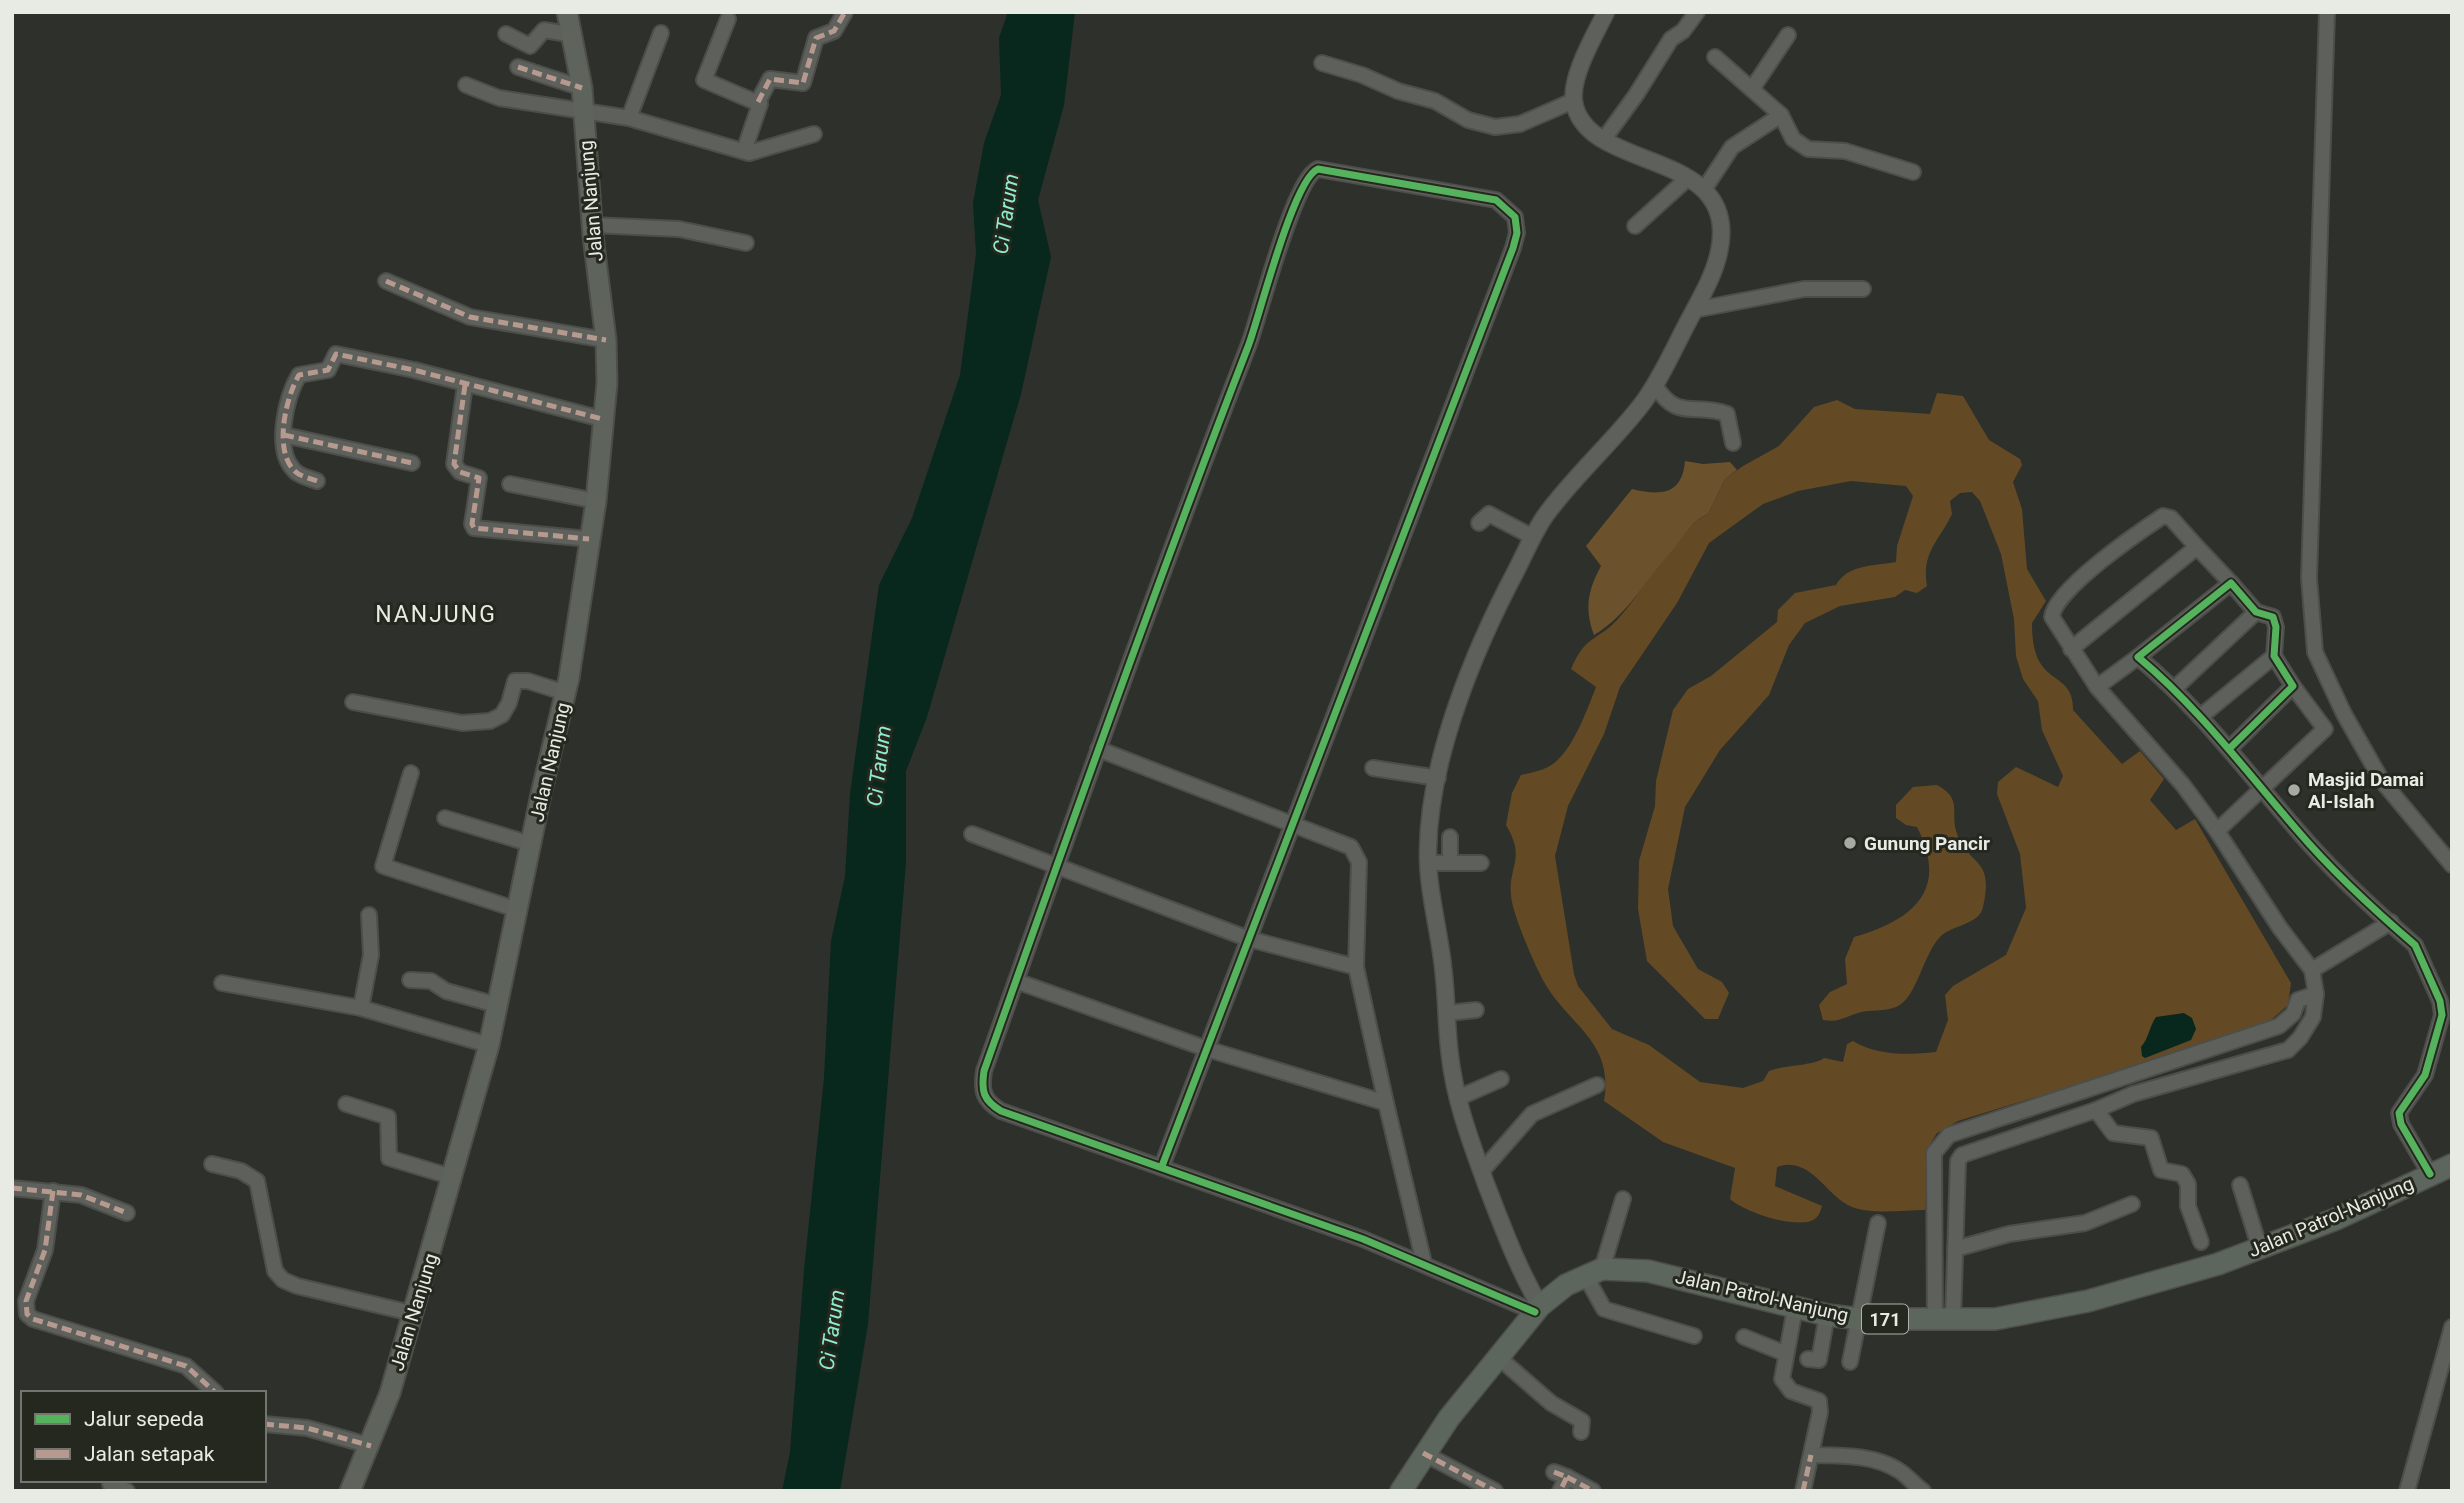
<svg xmlns="http://www.w3.org/2000/svg" width="2464" height="1503" viewBox="0 0 2464 1503" font-family="Roboto,sans-serif">
<style>
.green{fill:#634a24;fill-rule:evenodd}
.forest{fill:#6b522c}
.water{fill:#08271d}
.lines{fill:none;stroke-linecap:round;stroke-linejoin:round}
.minor-casing{stroke:#4d4e4a;stroke-width:18}
.tertiary-casing{stroke:#4d4e4a;stroke-width:19}
.secondary-casing{stroke:#4d4e4a;stroke-width:23}
.primary-casing{stroke:#4d4e4a;stroke-width:24}
.minor{stroke:#5e605b;stroke-width:14}
.tertiary{stroke:#5e605b;stroke-width:16}
.secondary{stroke:#5e635c;stroke-width:19}
.primary{stroke:#5c665c;stroke-width:21}
.quiet{stroke:#b69a8f;stroke-width:5;stroke-dasharray:10 5;stroke-linecap:butt}
.cycleway-casing{stroke:#25281f;stroke-width:11}
.cycleway{stroke:#56b35d;stroke-width:7}
.poi-dot{fill:#a7a9a3;stroke:#25281f;stroke-width:2.5}
.labels{text-anchor:middle;dominant-baseline:central;stroke-width:6;stroke-linejoin:round;paint-order:stroke}
.shield{fill:#25281f;stroke:#aeb0a9;stroke-width:2}
.shield-label{font-size:18px;font-weight:bold;fill:#e8eae4}
.street-label{font-size:19px;fill:#e8eae4;stroke:#25281f}
.poi-label{font-size:19px;font-weight:bold;fill:#e8eae4;stroke:#25281f;text-anchor:start}
.water-label{font-size:21px;font-style:italic;fill:#8fedcd;stroke:#25281f}
.quarter-label{font-size:23px;letter-spacing:2px;fill:#e8eae4;stroke:#25281f}
</style>
<rect width="100%" height="100%" fill="#2e302b"/>
<g class="green">
<path d="M1937 393 1963 396 1989 440 2020 459 2022 465 2013 482 2022 509 2027 569 2046 601 2032 623C2032 635 2033 650 2039 661 2051 683 2073 678 2073 710L2122 764 2140 751 2164 779 2150 800 2176 830 2195 819 2291 983 2288 1005 2263 1027 1958 1121 1937 1133 1930 1144 1925 1210C1903 1210 1874 1215 1852 1207 1826 1197 1811 1155 1777 1167L1775 1186 1822 1206C1820 1212 1819 1217 1813 1220 1795 1229 1744 1212 1730 1199L1735 1168 1663 1142 1604 1101C1614 1041 1570 1027 1544 982 1535 966 1515 919 1512 902 1505 866 1528 862 1506 825L1512 793 1521 775C1530 773 1540 771 1548 767 1571 756 1587 710 1596 687L1571 669C1586 634 1598 641 1618 619 1644 591 1677 527 1708 514L1725 479 1743 466 1779 446 1814 407 1837 400 1855 409 1930 414ZM1851 481 1906 486 1913 496 1897 546 1896 562C1874 566 1848 564 1836 585L1795 593 1778 610 1777 622 1711 676 1688 689 1673 710 1656 781 1655 806 1639 861 1638 909 1647 961 1705 1019H1718L1729 993 1722 982 1698 969 1673 926 1668 889 1685 807 1720 750 1769 695 1789 645 1805 623 1840 606 1895 597 1905 590 1917 593 1927 586C1921 552 1940 540 1952 514L1950 501 1960 493 1972 492 1980 501 2001 554 2014 619 2016 656 2023 679 2038 701 2042 730 2063 776 2058 787 2016 767 1998 782 1997 794 2020 854 2026 908 2006 955 1953 986 1945 995 1948 1020 1936 1052C1908 1055 1878 1056 1853 1041L1847 1044 1843 1062 1824 1058C1814 1066 1783 1065 1769 1071L1763 1081 1743 1088 1700 1082 1649 1045 1612 1029 1578 986 1574 974 1555 856 1568 806 1604 734 1620 687 1677 603 1709 543 1763 504 1798 491Z"/>
<path d="M1937 785C1965 800 1948 814 1958 836 1971 868 1994 857 1983 907 1980 924 1953 925 1941 936 1923 953 1917 999 1896 1007 1884 1012 1870 1009 1858 1013 1845 1017 1838 1023 1823 1020L1819 1005 1830 992 1847 984 1845 959 1854 937C1912 920 1950 891 1917 827L1906 825 1896 818V805L1913 787Z"/>
</g>
<path class="forest" d="M1685 461 1703 464 1730 462 1737 470 1725 479 1708 514C1689 522 1684 537 1671 552 1644 581 1629 614 1594 635 1584 609 1588 590 1601 566L1586 546 1632 489C1661 496 1682 495 1685 461Z"/>
<g class="water">
<polygon points="1008,12 1075,12 1064,105 1038,200 1051,257 1021,394 927,717 906,771 906,862 868,1324 840,1491 782,1491 790,1452 804,1270 824,1078 831,941 845,876 850,794 879,585 912,518 960,375 976,254 973,203 984,143 1001,95 999,38"/>
<path d="M2184 1013 2192 1018 2196 1029 2191 1040 2145 1058 2142 1056 2141 1047C2149 1038 2149 1027 2156 1017Z"/>
</g>
<g class="lines">
<defs>
<g id="minor">
<polyline points="2327,12 2309,578 2315,652 2344,714 2382,781 2452,865"/>
<polyline points="728,19 704,80 760,104 744,151"/>
<polyline points="506,34 530,46 544,30 574,35"/>
<polyline points="1322,63 1362,75 1398,91 1435,101 1468,120 1495,127 1520,124 1573,101"/>
<polyline points="518,67 582,88"/>
<polyline points="466,85 499,98 629,118 749,153 814,134"/>
<polyline points="1752,89 1788,35"/>
<polyline points="758,102 770,79 803,83 816,38 834,31 845,12"/>
<polyline points="1781,115 1793,139 1808,149 1845,151 1913,172"/>
<polyline points="629,118 661,33"/>
<polyline points="1604,139 1636,95 1671,39 1683,31 1697,12"/>
<polyline points="1705,188 1732,147 1781,115 1715,57"/>
<polyline points="592,225 679,229 746,243"/>
<polyline points="1635,226 1688,178"/>
<polyline points="386,281 470,317 606,340"/>
<polyline points="1694,310 1804,289 1863,289"/>
<polyline points="465,385 454,464 460,472 479,478 472,524 474,528 589,539"/>
<path d="M1655 385C1677 422 1695 402 1727 414L1733 443"/>
<polyline points="284,435 412,463"/>
<path d="M317 481C309 478 298 476 293 469 274 448 286 397 299 375L328 370 336 354 414 370 602 419"/>
<polyline points="510,484 596,501"/>
<polyline points="1479,523 1489,514 1533,537"/>
<path d="M2197 547 2171 518 2163 516C2139 532 2054 590 2052 617L2097 687 2183 785 2217 831 2325 729 2293 686"/>
<polyline points="2071,649 2197,547 2231,583"/>
<polyline points="2097,687 2138,657"/>
<polyline points="2175,688 2256,612"/>
<polyline points="353,702 462,723 490,721 502,715 509,703 515,681 528,681 566,693"/>
<polyline points="2200,717 2274,656"/>
<polyline points="1098,749 1351,847 1359,862 1356,967"/>
<path d="M2229 749 2293 686 2274 656 2276 627 2273 617 2256 612 2231 583 2138 657C2199 708 2245 770 2297 830 2332 871 2374 910 2415 945L2440 1001 2442 1015 2425 1075 2399 1113 2401 1124 2430 1174"/>
<polyline points="1373,768 1438,778"/>
<polyline points="411,773 383,866 518,910"/>
<polyline points="445,818 531,844"/>
<polyline points="972,834 1249,939 1356,967 1386,1103"/>
<polyline points="1450,837 1450,863"/>
<polyline points="1429,863 1481,863"/>
<polyline points="2312,970 2391,922"/>
<polyline points="410,980 431,981 446,991 497,1005"/>
<polyline points="1016,981 1207,1049 1386,1103 1424,1263"/>
<polyline points="222,983 361,1008 489,1045"/>
<polyline points="361,1008 371,955 369,915"/>
<polyline points="1447,1013 1476,1010"/>
<polyline points="1458,1098 1501,1079"/>
<polyline points="346,1104 388,1117 389,1158 452,1177"/>
<polyline points="2096,1110 2113,1133 2151,1138 2161,1170 2182,1174 2188,1184 2188,1206 2201,1242"/>
<polyline points="212,1164 241,1171 257,1181 275,1271 283,1280 297,1286 411,1313"/>
<path d="M1162 1166 1513 248 1517 233 1515 217 1496 200 1318 169C1294 178 1260 314 1249 344 1156 585 1070 828 984 1071 981 1091 983 1100 1001 1111L1363 1239 1535 1312"/>
<polyline points="1482,1171 1532,1114 1597,1085"/>
<polyline points="2240,1185 2260,1249"/>
<polyline points="12,1188 81,1195 127,1213"/>
<polyline points="53,1191 45,1250 26,1301 27,1314 33,1319 186,1366 216,1393"/>
<polyline points="1955,1249 2009,1234 2085,1223 2132,1204"/>
<polyline points="1602,1269 1623,1199"/>
<polyline points="1585,1275 1604,1309 1694,1336"/>
<polyline points="1795,1308 1782,1379 1791,1391 1819,1401 1820,1412 1803,1491"/>
<polyline points="1935,1320 1934,1153 1949,1135 2279,1026 2293,1014 2298,1000 2316,994"/>
<polyline points="1953,1320 1958,1161 1962,1155 2096,1110 2133,1094 2288,1050 2300,1038 2313,1017 2316,994 2312,970 2280,928 2217,831"/>
<polyline points="1744,1337 1784,1353"/>
<polyline points="1497,1356 1551,1403 1582,1421 1581,1432"/>
<polyline points="1808,1359 1819,1360 1827,1315"/>
<polyline points="1850,1362 1878,1223"/>
<polyline points="264,1424 307,1428 371,1446"/>
<polyline points="1423,1453 1495,1491"/>
<path d="M1811 1455C1840 1456 1872 1454 1898 1470 1907 1475 1914 1485 1923 1491"/>
<polyline points="1554,1472 1567,1477 1560,1491"/>
<polyline points="1567,1477 1593,1491"/>
<polyline points="110,1484 127,1491"/>
<polyline points="2407,1491 2452,1327"/>
</g>
<path id="tertiary" d="M1540 1306C1517 1267 1502 1225 1486 1184 1471 1142 1455 1101 1450 1056 1446 1026 1447 997 1443 967 1439 929 1427 888 1428 850 1429 758 1475 648 1517 569 1526 551 1534 532 1545 516 1574 476 1612 443 1642 404 1661 379 1674 348 1689 320 1700 299 1714 276 1719 252 1742 146 1586 174 1574 102 1570 76 1595 35 1606 12"/>
<polyline id="secondary" points="350,1491 390,1393 489,1045 541,794 569,678 596,501 607,383 606,340 593,236 582,88 567,12"/>
<polyline id="primary" points="1401,1491 1449,1418 1540,1306 1566,1285 1602,1269 1648,1271 1827,1315 1861,1319 1995,1319 2088,1301 2218,1264 2336,1219 2452,1165"/>
</defs>
<use href="#minor" class="minor-casing"/>
<use href="#tertiary" class="tertiary-casing"/>
<use href="#secondary" class="secondary-casing"/>
<use href="#primary" class="primary-casing"/>
<use href="#minor" class="minor"/>
<use href="#tertiary" class="tertiary"/>
<use href="#secondary" class="secondary"/>
<use href="#primary" class="primary"/>
<g class="quiet">
<polyline points="518,67 582,88"/>
<polyline points="758,102 770,79 803,83 816,38 834,31 845,12"/>
<polyline points="386,281 470,317 606,340"/>
<polyline points="465,385 454,464 460,472 479,478 472,524 474,528 589,539"/>
<polyline points="284,435 412,463"/>
<path d="M317 481C309 478 298 476 293 469 274 448 286 397 299 375L328 370 336 354 414 370 602 419"/>
<polyline points="12,1188 81,1195 127,1213"/>
<polyline points="53,1191 45,1250 26,1301 27,1314 33,1319 186,1366 216,1393"/>
<polyline points="264,1424 307,1428 371,1446"/>
<polyline points="1423,1453 1495,1491"/>
<polyline points="1554,1472 1567,1477 1560,1491"/>
<polyline points="1567,1477 1593,1491"/>
<polyline points="1803,1491 1811,1455"/>
</g>
<defs>
<g id="cycleway">
<path d="M2229 749 2293 686 2274 656 2276 627 2273 617 2256 612 2231 583 2138 657C2199 708 2245 770 2297 830 2332 871 2374 910 2415 945L2440 1001 2442 1015 2425 1075 2399 1113 2401 1124 2430 1174"/>
<path d="M1162 1166 1513 248 1517 233 1515 217 1496 200 1318 169C1294 178 1260 314 1249 344 1156 585 1070 828 984 1071 981 1091 983 1100 1001 1111L1363 1239 1535 1312"/>
</g>
</defs>
<use href="#cycleway" class="cycleway-casing"/>
<use href="#cycleway" class="cycleway"/>
</g>
<g class="poi-dot">
<circle cx="2294" cy="790" r="7"/>
<circle cx="1850" cy="843" r="7"/>
</g>
<g class="labels">
<rect class="shield" x="1862" y="1304.5" width="46" height="29" rx="5"/>
<g class="shield-label">
<text x="1885" y="1319">171</text>
</g>
<g class="street-label">
<text transform="translate(591 201) rotate(-95)">Jalan Nanjung</text>
<text transform="translate(550 762) rotate(-77)">Jalan Nanjung</text>
<text transform="translate(2331 1217) rotate(-23)">Jalan Patrol-Nanjung</text>
<text transform="translate(1762 1296) rotate(13)">Jalan Patrol-Nanjung</text>
<text transform="translate(414 1312) rotate(-73)">Jalan Nanjung</text>
</g>
<g class="poi-label">
<text x="2308" y="779">Masjid Damai<tspan x="2308" dy="22">Al-Islah</tspan></text>
<text x="1864" y="843">Gunung Pancir</text>
</g>
<g class="water-label">
<text transform="translate(1006 214) rotate(-82)">Ci Tarum</text>
<text transform="translate(879 766) rotate(-83)">Ci Tarum</text>
<text transform="translate(832 1330) rotate(-82)">Ci Tarum</text>
</g>
<g class="quarter-label">
<text x="436" y="614">NANJUNG</text>
</g>
</g>
<rect width="2464" height="1503" fill="none" stroke="#e8eae4" stroke-width="28"/>
<rect x="21" y="1391" width="245" height="91" fill="#25281f" stroke="#73766e" stroke-width="2"/>
<rect x="35" y="1414" width="35" height="10" fill="#56b35d" stroke="#73766e" stroke-width="2"/>
<text x="84" y="1426" font-size="21" fill="#e8eae4">Jalur sepeda</text>
<rect x="35" y="1449" width="35" height="10" fill="#b69a8f" stroke="#73766e" stroke-width="2"/>
<text x="84" y="1461" font-size="21" fill="#e8eae4">Jalan setapak</text>
</svg>
